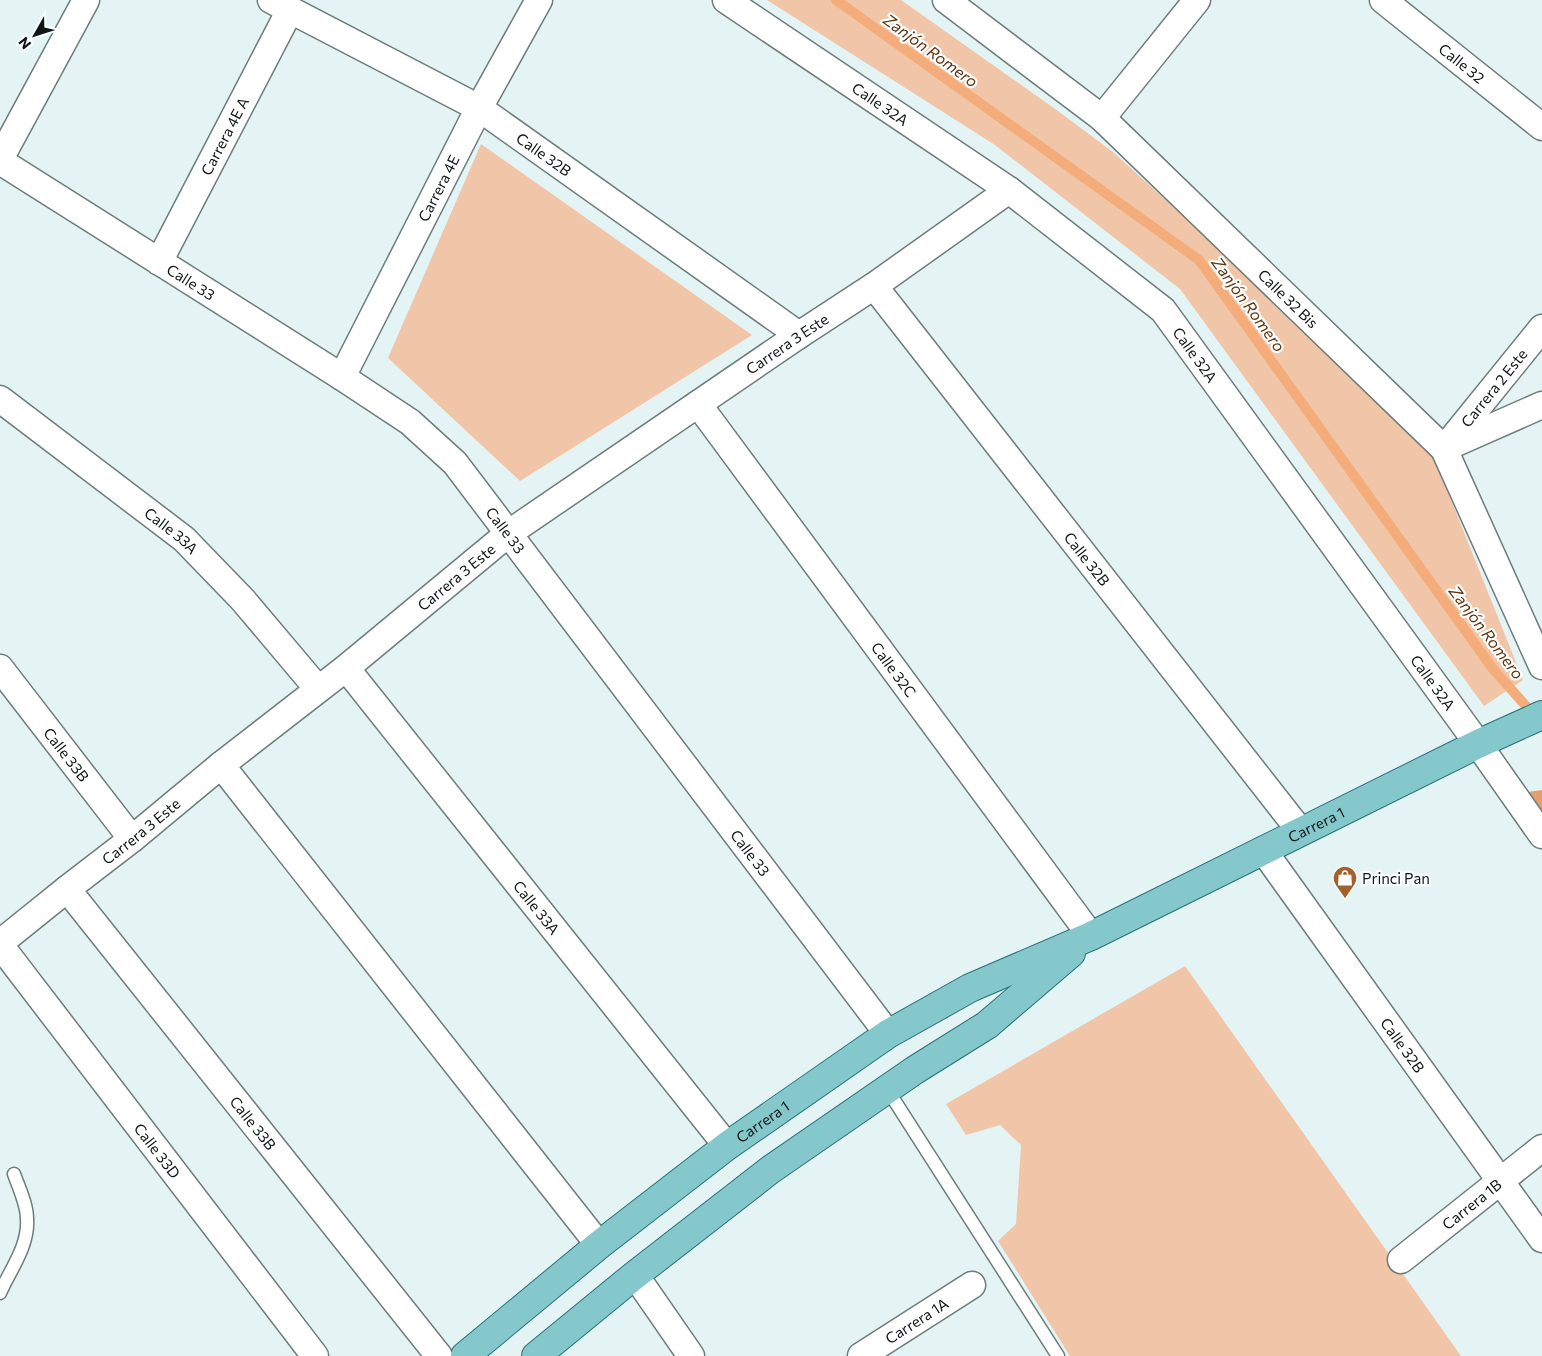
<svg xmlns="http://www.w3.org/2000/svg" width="1542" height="1356" viewBox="0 0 1542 1356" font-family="Commissioner,sans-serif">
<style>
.green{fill:#f1c5a7}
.forest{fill:#e59f6d}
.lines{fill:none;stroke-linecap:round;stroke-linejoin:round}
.stream{stroke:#f4ad7a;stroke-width:10}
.lane-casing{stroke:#6d7c7c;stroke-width:15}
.street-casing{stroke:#6d7c7c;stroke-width:29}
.primary-casing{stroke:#277276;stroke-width:30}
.lane{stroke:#fff;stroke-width:12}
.street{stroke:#fff;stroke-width:26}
.primary{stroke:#85c8cb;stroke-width:28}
.labels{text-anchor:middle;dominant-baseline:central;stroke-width:4.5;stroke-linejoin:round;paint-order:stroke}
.street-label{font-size:15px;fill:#101516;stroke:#fbfefe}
.poi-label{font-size:15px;fill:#101516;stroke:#fbfefe;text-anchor:start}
.water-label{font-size:16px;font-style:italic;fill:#61340c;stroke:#fbfefe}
</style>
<rect width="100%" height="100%" fill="#e4f4f5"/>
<g class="green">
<polygon points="767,0 901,0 1058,111 1113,152 1426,437 1523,680 1484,706 1180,289 995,145"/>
<polygon points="481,144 752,335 520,481 388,358"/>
<polygon points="1185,966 1461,1356 1070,1356 998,1241 1016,1224 1021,1145 1000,1125 966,1135 946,1104"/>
</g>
<polygon class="forest" points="1542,790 1542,835 1513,794"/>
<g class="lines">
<polyline class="stream" points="836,0 1199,260 1493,669 1535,716"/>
<defs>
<g id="lane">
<polyline points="887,1089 1058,1356"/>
<path d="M0 1293C10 1270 29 1246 27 1219 27 1204 19 1188 14 1174"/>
</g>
<g id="street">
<path id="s1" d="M271 0 479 108 799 335"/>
<path id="s2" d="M726 0 1009 190 1163 310 1478 744 1542 835"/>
<path id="s3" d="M946 0 1102 118 1444 449 1542 666"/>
<path id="s4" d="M1383 0 1542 127"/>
<polyline points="1102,118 1197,0"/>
<polyline points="0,159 86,0"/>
<path id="s5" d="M0 161 342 377 410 422 455 463 888 1034"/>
<path id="s6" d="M159 262 290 10"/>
<path id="s7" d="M874 286 1301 832"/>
<path id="s8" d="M342 377 479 108 539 0"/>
<path id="s9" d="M0 399 184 539 243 600 318 689"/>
<path id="s10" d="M698 404 1091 936"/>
<polyline points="1449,446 1542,405"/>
<path id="s11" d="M1444 449 1542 328"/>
<path id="s12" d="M0 668 132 839"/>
<path id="s13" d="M346 668 727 1146"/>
<polyline points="221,765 599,1245"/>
<path id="s14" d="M1263 850 1542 1239"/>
<path id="s15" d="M67 889 439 1356"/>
<path id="s16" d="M0 943 67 889 132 839 221 765 346 668 509 533 799 335 874 286 1009 190"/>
<path id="s17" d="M0 945 315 1356"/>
<path id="s18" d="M1401 1260 1542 1148"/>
<polyline points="635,1275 691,1356"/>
<path id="s19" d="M861 1356 972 1285"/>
</g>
<g id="primary">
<path id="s20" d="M465 1356 599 1245 727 1146 888 1034 970 988 1091 936 1478 744 1542 715"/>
<polyline points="536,1356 635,1275 770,1170 915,1070 987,1025 1071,953"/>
</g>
</defs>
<use href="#lane" class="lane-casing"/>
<use href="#street" class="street-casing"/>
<use href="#primary" class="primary-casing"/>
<use href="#lane" class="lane"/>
<use href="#street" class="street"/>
<use href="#primary" class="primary"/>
</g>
<defs>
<symbol id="shop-pin" viewBox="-11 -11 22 30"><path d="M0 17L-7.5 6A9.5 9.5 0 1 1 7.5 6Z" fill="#a2602c" stroke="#fbfefe"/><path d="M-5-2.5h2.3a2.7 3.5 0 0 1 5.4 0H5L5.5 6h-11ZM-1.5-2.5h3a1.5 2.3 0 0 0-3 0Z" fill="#fff"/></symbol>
</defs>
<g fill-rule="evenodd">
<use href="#shop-pin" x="1331" y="864" width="28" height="38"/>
</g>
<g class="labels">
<g class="street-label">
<text stroke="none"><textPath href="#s4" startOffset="101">Calle 32</textPath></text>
<text stroke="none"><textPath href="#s2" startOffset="186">Calle 32A</textPath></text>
<text stroke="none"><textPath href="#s6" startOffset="142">Carrera 4E A</textPath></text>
<text stroke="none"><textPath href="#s1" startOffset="314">Calle 32B</textPath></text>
<text stroke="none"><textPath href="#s8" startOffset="212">Carrera 4E</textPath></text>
<text stroke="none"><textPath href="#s5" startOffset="226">Calle 33</textPath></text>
<text stroke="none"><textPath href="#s3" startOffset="455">Calle 32 Bis</textPath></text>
<text stroke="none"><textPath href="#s16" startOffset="990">Carrera 3 Este</textPath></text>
<text stroke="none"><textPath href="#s2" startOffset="591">Calle 32A</textPath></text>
<text stroke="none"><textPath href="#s11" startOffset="79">Carrera 2 Este</textPath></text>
<text stroke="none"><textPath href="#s5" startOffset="631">Calle 33</textPath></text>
<text stroke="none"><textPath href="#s9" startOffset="216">Calle 33A</textPath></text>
<text stroke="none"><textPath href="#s7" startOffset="346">Calle 32B</textPath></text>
<text stroke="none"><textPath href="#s16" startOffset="585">Carrera 3 Este</textPath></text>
<text stroke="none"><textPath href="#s10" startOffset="330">Calle 32C</textPath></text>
<text stroke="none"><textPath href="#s2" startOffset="996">Calle 32A</textPath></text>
<text stroke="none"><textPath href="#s12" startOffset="109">Calle 33B</textPath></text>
<text stroke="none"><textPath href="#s20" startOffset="1009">Carrera 1</textPath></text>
<text stroke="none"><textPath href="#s16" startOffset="180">Carrera 3 Este</textPath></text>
<text stroke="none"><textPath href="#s5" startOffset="1036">Calle 33</textPath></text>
<text stroke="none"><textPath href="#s13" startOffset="306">Calle 33A</textPath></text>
<text stroke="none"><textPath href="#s14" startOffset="240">Calle 32B</textPath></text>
<text stroke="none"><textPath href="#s20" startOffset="379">Carrera 1</textPath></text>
<text stroke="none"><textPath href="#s15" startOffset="299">Calle 33B</textPath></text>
<text stroke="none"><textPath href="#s17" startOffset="259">Calle 33D</textPath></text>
<text stroke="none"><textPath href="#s18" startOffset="90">Carrera 1B</textPath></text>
<text stroke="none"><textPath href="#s19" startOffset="66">Carrera 1A</textPath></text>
</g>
<g class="poi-label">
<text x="1362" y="878">Princi Pan</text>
</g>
<g class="water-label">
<text transform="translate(931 50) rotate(36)">Zanjón Romero</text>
<text transform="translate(1249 304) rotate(54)">Zanjón Romero</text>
<text transform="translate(1487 632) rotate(53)">Zanjón Romero</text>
</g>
</g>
<g transform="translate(35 35) rotate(231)" stroke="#fbfefe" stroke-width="4" paint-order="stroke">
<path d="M0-4L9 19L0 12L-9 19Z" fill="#101516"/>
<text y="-8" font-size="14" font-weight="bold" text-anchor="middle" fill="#101516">N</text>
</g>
</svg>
